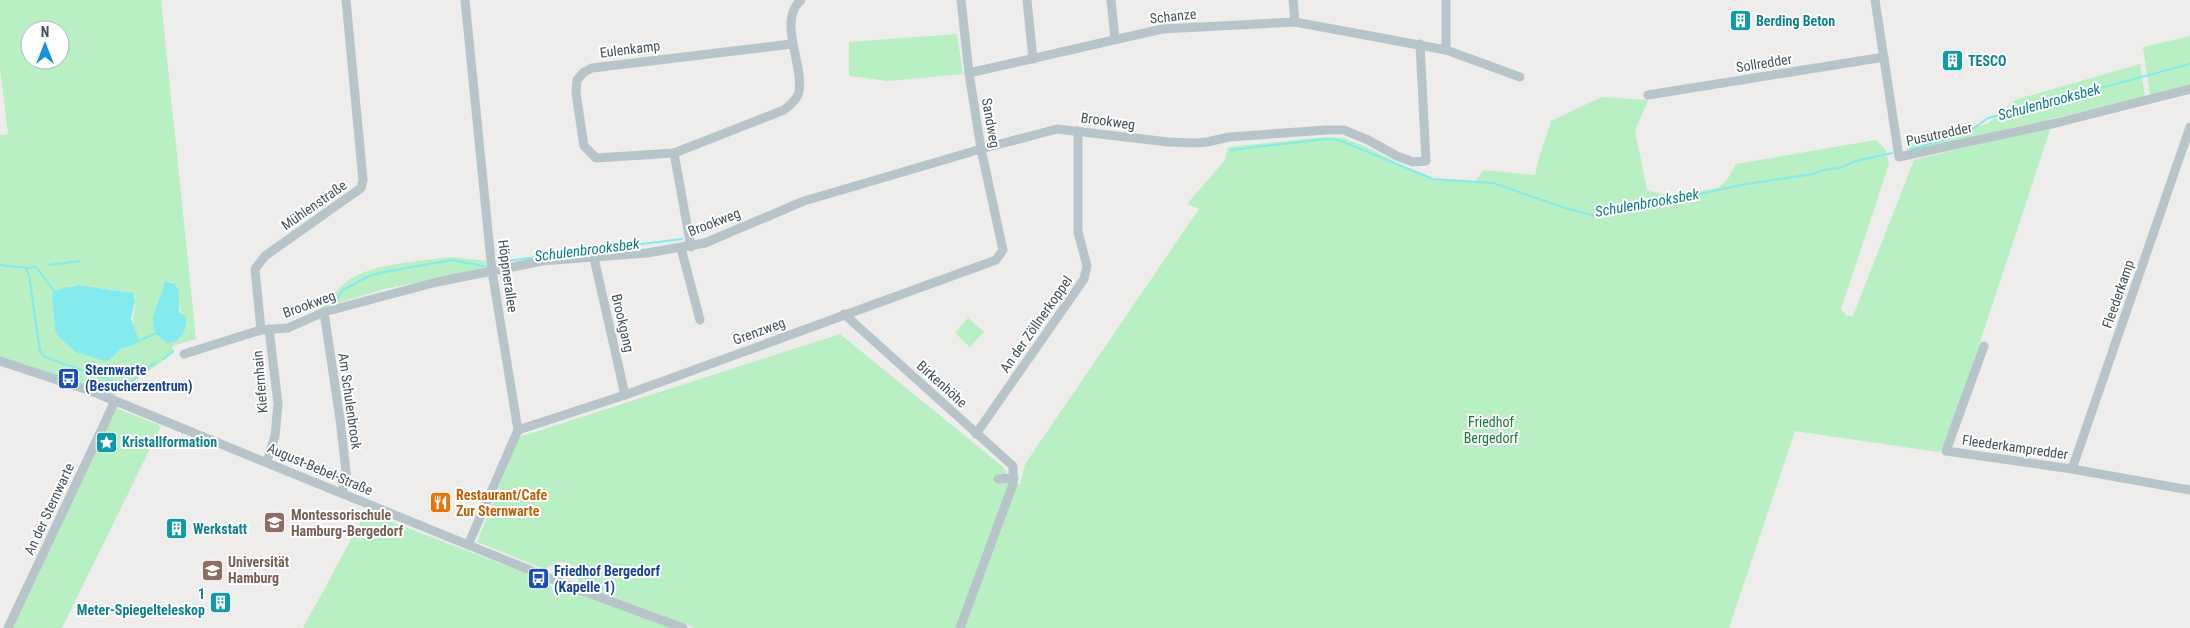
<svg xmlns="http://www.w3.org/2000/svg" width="2190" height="628" viewBox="0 0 2190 628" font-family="'Roboto Condensed',sans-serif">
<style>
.green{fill:#b8efc3;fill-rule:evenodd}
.water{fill:#83eaee}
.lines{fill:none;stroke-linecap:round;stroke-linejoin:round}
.stream{stroke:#83eaee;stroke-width:2}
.street{stroke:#b7c4ca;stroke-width:9}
.labels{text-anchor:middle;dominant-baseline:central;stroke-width:4;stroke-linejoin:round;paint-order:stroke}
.street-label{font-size:14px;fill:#44535a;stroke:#fff}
.culture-label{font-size:14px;font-weight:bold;fill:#0d838f;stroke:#fff;text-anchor:start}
.transit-label{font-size:14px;font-weight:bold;fill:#164399;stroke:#fff;text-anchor:start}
.park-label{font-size:14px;fill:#147c35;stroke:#fff}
.food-label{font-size:14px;font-weight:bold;fill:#c56008;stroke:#fff;text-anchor:start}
.education-label{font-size:14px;font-weight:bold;fill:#785e54;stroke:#fff;text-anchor:start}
.water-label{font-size:15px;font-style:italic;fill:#0a7f83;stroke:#fff}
</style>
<rect width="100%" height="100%" fill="#efecec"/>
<g class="green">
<path d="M0 0H161L196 339 172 346 174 353 110 398 27 365 0 357V135L8 134 0 67ZM30 30H60V60H30ZM166 281 173 282C179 298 178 310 187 324L184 333 180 339 156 333C150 318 156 307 162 293 163 288 164 285 166 281ZM78 285 128 292 135 296C137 315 127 318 138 339L132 346 122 348 108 361 87 356 55 330 52 297 71 286Z"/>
<polygon points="957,34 963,74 888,81 849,76 849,42"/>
<polygon points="2190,36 2190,86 2150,95 2143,47"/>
<polygon points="2140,64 2145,97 1908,152 1907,143 1987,124 2015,100"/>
<path d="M1602 97 1648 100 1635 131 1647 190 1669 196 1718 188 1729 177 1736 164 1876 140 1886 150 1889 164 1841 309 1847 316H1853L1914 160 2051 127 1945 448 1938 452 1795 431 1729 628H695L579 584 575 571 569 563 558 562 544 569 477 542 519 437 840 334 1002 466 1010 478V483L1020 485 1025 464 1199 209 1187 204 1225 160 1228 147 1326 137 1343 138 1367 147 1411 170 1433 179 1475 182 1483 170 1535 175C1538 156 1546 139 1551 121Z"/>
<path d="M452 257 486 261 487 269 384 289 322 308C329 300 337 289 346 282 371 263 421 261 452 257Z"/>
<polygon points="968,318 984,332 970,347 955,333"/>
<polygon points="116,408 161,426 62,628 13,628"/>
<polygon points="366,512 546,581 555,591 567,588 672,628 303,628"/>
</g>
<g class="water">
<path d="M166 281C186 285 176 300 180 313L186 316C188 330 182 342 167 343 144 327 154 313 162 292 164 288 163 285 166 281Z"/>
<polygon points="78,285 133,293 135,301 131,319 139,341 132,346 122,348 108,361 101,360 76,352 58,336 55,330 52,297 54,291"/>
</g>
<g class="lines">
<g class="stream">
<polyline points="1912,149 1967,133 1988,118 2190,64"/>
<polyline points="1231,150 1326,139 1339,140 1433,179 1493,183 1562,207 1595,216 1746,184 1813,174 1822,170 1840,168 1856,161 1892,153"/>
<polyline points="0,265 26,268 29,275 40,351 45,357 118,383 130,382 156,362"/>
<polyline points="49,265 79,261"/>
<polyline points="494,265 506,261 682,239"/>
<polyline points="26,268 36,267 54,291"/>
<polyline points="334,303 343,290 367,277 379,273 452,260 488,267"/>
<polyline points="139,341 156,333"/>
<polyline points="163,359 173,351"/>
</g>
<g class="street">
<polyline points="465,0 492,271 518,430 468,545"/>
<polyline points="1027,0 1033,59"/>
<polyline points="1111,0 1115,39"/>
<polyline points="1293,0 1295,22"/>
<polyline points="1446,0 1446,50"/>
<polyline points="1875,0 1899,157 2056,123 2190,89"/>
<path d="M792 44 592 68 584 72 577 80 576 93 584 146 596 158 674 153 784 110C790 105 798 99 799 91 804 64 777 21 801 0"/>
<polyline points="969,73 1162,29 1295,22 1446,50 1520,77"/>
<polyline points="1648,95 1884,57"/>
<polyline points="674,153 691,247"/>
<polyline points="681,248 700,320"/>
<polyline points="594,258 625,395"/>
<polyline points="324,312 340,419 347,480 341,492"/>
<polyline points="844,314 1013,466 1013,484 960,628"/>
<polyline points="261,330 255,269 265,256 361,188 363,180 346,0"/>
<polyline points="1984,346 1946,451 2072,469 2190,490"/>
<polyline points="184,354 261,330 288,328 324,312 437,282 542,261 647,253 705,243 804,201 981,149 1057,129 1168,142 1195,143 1207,142 1229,137 1326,130 1344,130 1368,140 1397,156 1413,162 1426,161 1420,44"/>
<polyline points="0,361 91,391 559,582 683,628"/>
<polyline points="518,430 625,395 996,260 1003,250 981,149 969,73 961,0"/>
<polyline points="976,434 1084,279 1087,266 1078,232 1078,131"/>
<polyline points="267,461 275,436 278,404 269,329"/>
<polyline points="2072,469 2190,127"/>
<polyline points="998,479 1014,478"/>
<polyline points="8,628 115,401"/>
</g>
</g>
<defs>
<symbol id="building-square" viewBox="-11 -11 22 22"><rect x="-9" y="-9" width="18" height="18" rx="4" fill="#0f9aa8" stroke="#fff"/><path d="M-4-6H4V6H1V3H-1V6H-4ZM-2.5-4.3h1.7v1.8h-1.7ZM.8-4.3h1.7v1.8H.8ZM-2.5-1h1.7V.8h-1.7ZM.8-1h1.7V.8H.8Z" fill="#fff"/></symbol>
<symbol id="bus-square" viewBox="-11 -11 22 22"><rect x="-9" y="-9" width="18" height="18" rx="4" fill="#1a4fb4" stroke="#fff"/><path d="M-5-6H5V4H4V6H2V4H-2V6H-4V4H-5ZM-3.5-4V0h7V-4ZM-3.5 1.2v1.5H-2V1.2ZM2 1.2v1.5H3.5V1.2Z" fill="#fff"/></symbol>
<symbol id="sight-square" viewBox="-11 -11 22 22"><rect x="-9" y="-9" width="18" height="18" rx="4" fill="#0f9aa8" stroke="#fff"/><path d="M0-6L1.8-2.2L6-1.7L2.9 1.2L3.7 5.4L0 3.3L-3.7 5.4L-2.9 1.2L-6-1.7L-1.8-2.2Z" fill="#fff"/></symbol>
<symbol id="restaurant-square" viewBox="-11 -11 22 22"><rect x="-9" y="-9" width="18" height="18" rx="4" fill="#e8710a" stroke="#fff"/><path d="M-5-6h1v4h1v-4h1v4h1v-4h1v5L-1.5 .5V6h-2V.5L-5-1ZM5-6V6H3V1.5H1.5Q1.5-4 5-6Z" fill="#fff"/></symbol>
<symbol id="school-square" viewBox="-11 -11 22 22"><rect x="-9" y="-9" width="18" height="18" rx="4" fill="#8d6e63" stroke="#fff"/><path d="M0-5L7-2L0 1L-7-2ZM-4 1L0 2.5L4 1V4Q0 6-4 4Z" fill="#fff"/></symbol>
<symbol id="university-square" viewBox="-11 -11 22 22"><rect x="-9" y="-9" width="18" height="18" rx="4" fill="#8d6e63" stroke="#fff"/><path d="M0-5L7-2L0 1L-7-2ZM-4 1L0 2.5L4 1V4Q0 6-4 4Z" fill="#fff"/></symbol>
</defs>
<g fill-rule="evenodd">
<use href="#building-square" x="1728" y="8" width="25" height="25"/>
<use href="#building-square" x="1940" y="48" width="25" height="25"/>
<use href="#bus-square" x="56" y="366" width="25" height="25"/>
<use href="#sight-square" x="94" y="430" width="25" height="25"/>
<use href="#restaurant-square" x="428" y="490" width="25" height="25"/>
<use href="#school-square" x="262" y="510" width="25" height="25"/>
<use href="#building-square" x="164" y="516" width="25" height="25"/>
<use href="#university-square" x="200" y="558" width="25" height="25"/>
<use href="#bus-square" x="526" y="566" width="25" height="25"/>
<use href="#building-square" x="208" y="590" width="25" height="25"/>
</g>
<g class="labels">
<g class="street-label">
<text transform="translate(1173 16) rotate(-6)">Schanze</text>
<text transform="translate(630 49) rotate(-7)">Eulenkamp</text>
<text transform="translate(1764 63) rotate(-9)">Sollredder</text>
<text transform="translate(1108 121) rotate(8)">Brookweg</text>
<text transform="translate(991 123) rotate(80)">Sandweg</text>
<text transform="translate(1939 134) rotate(-12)">Pusutredder</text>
<text transform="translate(314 205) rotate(-35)">Mühlenstraße</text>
<text transform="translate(714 222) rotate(-21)">Brookweg</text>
<text transform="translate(508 276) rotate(82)">Höppnerallee</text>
<text transform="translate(2118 294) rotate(-71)">Fleederkamp</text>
<text transform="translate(309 304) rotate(-20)">Brookweg</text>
<text transform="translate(623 323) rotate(77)">Brookgang</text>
<text transform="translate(1036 324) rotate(-55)">An der Zöllnerkoppel</text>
<text transform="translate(759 331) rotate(-20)">Grenzweg</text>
<text transform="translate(260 382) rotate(-95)">Kiefernhain</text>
<text transform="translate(942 384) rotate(42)">Birkenhöhe</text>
<text transform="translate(350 401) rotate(82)">Am Schulenbrook</text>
<text transform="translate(2015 447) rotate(8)">Fleederkampredder</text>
<text transform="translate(320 469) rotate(23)">August-Bebel-Straße</text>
<text transform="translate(49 509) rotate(-65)">An der Sternwarte</text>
</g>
<g class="culture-label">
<text x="1756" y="21">Berding Beton</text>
<text x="1968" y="61">TESCO</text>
<text x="122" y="442">Kristallformation</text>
<text x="193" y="529">Werkstatt</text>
<text x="205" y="594" text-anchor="end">1<tspan x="205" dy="16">Meter-Spiegelteleskop</tspan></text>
</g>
<g class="transit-label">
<text x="85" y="370">Sternwarte<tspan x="85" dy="16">(Besucherzentrum)</tspan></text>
<text x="554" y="571">Friedhof Bergedorf<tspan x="554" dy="16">(Kapelle 1)</tspan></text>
</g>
<g class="park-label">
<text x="1491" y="422">Friedhof<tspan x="1491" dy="16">Bergedorf</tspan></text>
</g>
<g class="food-label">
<text x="456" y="495">Restaurant/Cafe<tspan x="456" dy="16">Zur Sternwarte</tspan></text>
</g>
<g class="education-label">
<text x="291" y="515">Montessorischule<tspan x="291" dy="16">Hamburg-Bergedorf</tspan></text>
<text x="228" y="562">Universität<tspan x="228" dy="16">Hamburg</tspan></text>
</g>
<g class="water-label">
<text transform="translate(2049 102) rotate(-15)">Schulenbrooksbek</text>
<text transform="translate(1647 203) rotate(-10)">Schulenbrooksbek</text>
<text transform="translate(587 250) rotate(-7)">Schulenbrooksbek</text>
</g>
</g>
<g transform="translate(45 45)"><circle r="24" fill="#ffffff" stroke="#b4babd"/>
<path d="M0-4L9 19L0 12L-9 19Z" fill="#1392e2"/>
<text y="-8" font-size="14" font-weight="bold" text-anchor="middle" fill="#44535a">N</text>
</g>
</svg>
